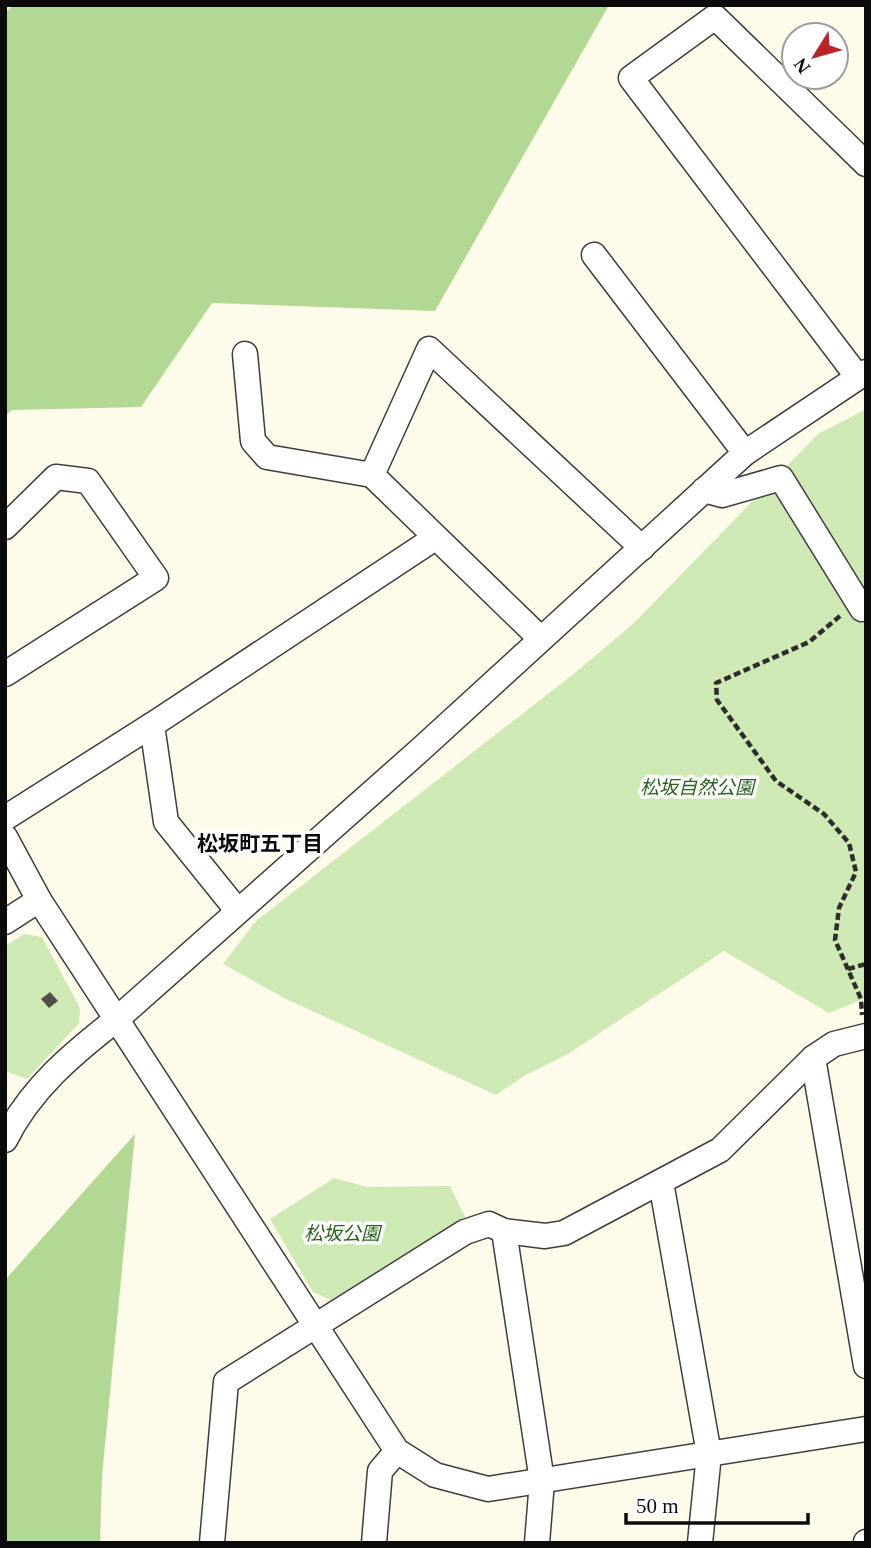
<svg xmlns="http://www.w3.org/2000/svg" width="871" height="1548" viewBox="0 0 871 1548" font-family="'Times New Roman','Noto Sans JP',serif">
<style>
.green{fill:#cee9b4}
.forest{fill:#b1d993}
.building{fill:#544d48}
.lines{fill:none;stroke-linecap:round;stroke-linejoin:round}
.minor-casing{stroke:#3e3e3e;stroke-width:27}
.path{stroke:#2d2d2d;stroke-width:4.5;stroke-dasharray:7 3.5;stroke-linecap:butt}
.minor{stroke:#fff;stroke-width:24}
.labels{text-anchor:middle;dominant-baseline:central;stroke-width:7;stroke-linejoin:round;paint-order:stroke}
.park-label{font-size:19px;font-style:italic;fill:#29631c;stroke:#fff}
.neighbourhood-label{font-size:21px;font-weight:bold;fill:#0b0b0b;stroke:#fff}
</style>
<rect width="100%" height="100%" fill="#fffbea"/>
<g class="green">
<polygon points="866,409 866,998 829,1013 724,951 568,1054 524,1076 496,1095 288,1000 223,964 256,921 576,672 634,623 818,434"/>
<polygon points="24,934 42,937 80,1008 79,1023 27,1079 5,1071 5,946"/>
<polygon points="334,1178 367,1187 450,1186 465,1217 331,1300 313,1292 270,1219"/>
</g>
<g class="forest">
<polygon points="13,5 609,5 435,311 212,303 141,407 12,410 5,416 5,13"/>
<polygon points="135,1134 102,1476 100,1543 5,1543 5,1280"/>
</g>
<polygon class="building" points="50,992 58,1001 49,1008 41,999"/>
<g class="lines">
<defs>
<g id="minor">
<polyline points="594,255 745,453"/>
<polyline points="245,354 253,441 267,457 372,475"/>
<polyline points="857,376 631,78 715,17 866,164"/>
<polyline points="704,490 722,495 781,478 862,609"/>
<polyline points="5,527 56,477 88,481 156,578 5,674"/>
<polyline points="541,639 372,475 429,349 642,548"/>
<polyline points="5,818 152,725"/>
<polyline points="5,837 39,900 397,1451 435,1475 488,1489 866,1429"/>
<polyline points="237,910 166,822 152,725 435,538"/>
<polyline points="5,922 39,900"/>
<polyline points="813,1058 866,1366"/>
<path d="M5 1140C30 1089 72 1054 117 1019L420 750 745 453 866 372"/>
<polyline points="661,1182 709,1454 700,1543"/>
<polyline points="504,1231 542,1481 537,1543"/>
<polyline points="212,1543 226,1382 465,1232 489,1224 504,1231 545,1236 564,1233 720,1150 813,1058 834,1044 866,1036"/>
<polyline points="374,1543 380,1471 397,1451"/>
<polyline points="866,1543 866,1542"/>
</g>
</defs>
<use href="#minor" class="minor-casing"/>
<g class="path">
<polyline points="840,616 809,642 716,683 717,700 776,781 824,814 849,843 856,872 839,908 835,940 861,999 862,1015"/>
<polyline points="848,969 866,964"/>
</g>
<use href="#minor" class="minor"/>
</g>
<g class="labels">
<g class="park-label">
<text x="697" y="787">松坂自然公園</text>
<text x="342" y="1233">松坂公園</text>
</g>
<g class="neighbourhood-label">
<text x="260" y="844">松坂町五丁目</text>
</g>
</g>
<rect width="871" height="1548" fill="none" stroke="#0b0b0b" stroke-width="14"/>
<g transform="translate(815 56) rotate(233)"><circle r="33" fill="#ffffff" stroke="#9d9d9d" stroke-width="2"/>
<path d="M0-5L12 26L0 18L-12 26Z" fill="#bb2327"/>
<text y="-10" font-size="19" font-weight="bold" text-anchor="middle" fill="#0b0b0b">N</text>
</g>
<path d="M626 1513v10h182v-10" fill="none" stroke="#0b0b0b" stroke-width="3.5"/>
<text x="636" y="1513" font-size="21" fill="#0b0b0b" stroke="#ffffff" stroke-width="5" paint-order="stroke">50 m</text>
</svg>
